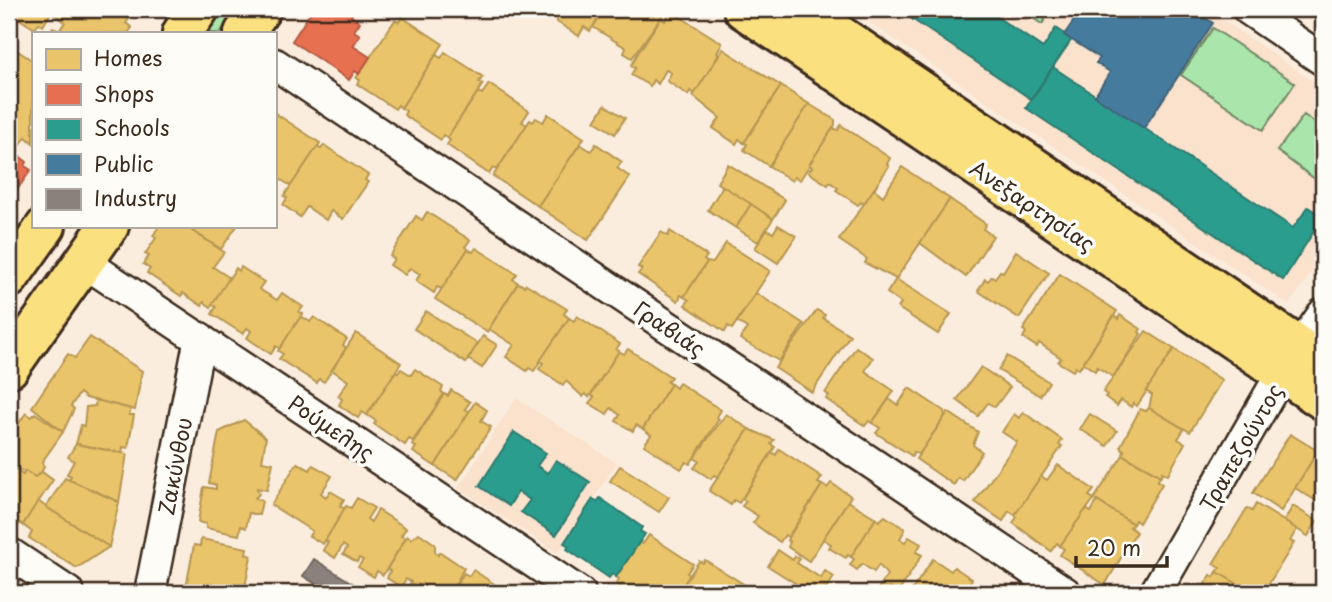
<svg xmlns="http://www.w3.org/2000/svg" width="1332" height="602" viewBox="0 0 1332 602" font-family="'Playpen Sans',sans-serif">
<style>
.built{fill:#fae2cd}
.green{fill:#aae6ac;stroke:#728865;stroke-width:2}
.homes{fill:#e9c46a;stroke:#b59653;stroke-width:2}
.shops{fill:#e76f51;stroke:#b35a42;stroke-width:2}
.schools{fill:#2a9d8f;stroke:#2f7a6d;stroke-width:2}
.public{fill:#457b9d;stroke:#426377;stroke-width:2}
.industry{fill:#8a817c;stroke:#726760;stroke-width:2}
.lines{fill:none;stroke-linecap:round;stroke-linejoin:round}
.minor-casing{stroke:#3b2a1e;stroke-width:35}
.major-casing{stroke:#3b2a1e;stroke-width:44}
.minor{stroke:#fdfcf7;stroke-width:30}
.major{stroke:#fbe080;stroke-width:38}
.labels{text-anchor:middle;dominant-baseline:central;stroke-width:7;stroke-linejoin:round;paint-order:stroke}
.street-label{font-size:21px;fill:#3b2a1e;stroke:#fdfcf7}
</style>
<rect width="100%" height="100%" fill="#fbedde"/>
<filter id="ink" filterUnits="userSpaceOnUse"><feTurbulence type="fractalNoise" baseFrequency=".0143" numOctaves="2"/><feDisplacementMap in="SourceGraphic" scale="14" xChannelSelector="R" yChannelSelector="G"/><feConvolveMatrix kernelMatrix="1 2 1 2 8 2 1 2 1" color-interpolation-filters="sRGB"/></filter>
<g filter="url(#ink)">
<g class="built">
<polygon points="849,9 1207,9 1323,88 1323,256 1289,305"/>
<polygon points="516,398 617,463 558,553 458,488"/>
</g>
<g class="green">
<polygon points="1019,9 1052,9 1042,24"/>
<polygon points="218,12 229,20 220,33 203,33"/>
<polygon points="1213,28 1295,83 1263,130 1181,75"/>
<polygon points="1304,115 1323,129 1323,185 1277,151"/>
</g>
<g class="homes">
<polygon points="9,9 53,9 43,26 39,23 35,29 16,17 12,23 9,21"/>
<polygon points="53,9 113,9 129,19 126,23 132,28 128,33 48,33 53,27 59,31 65,22 51,12"/>
<polygon points="556,9 605,9 590,31 584,27 579,36 557,22"/>
<polygon points="605,9 660,9 665,12 632,58 624,53 626,48 593,27"/>
<polygon points="671,11 722,43 717,53 719,54 695,94 690,91 688,95 667,81 671,73 666,70 658,84 653,80 650,86 631,75 635,68 631,66 638,53 661,18 665,21"/>
<polygon points="402,17 443,44 401,108 398,105 395,109 357,84 360,80 356,78 395,20 399,22"/>
<polygon points="9,45 33,61 33,143 26,137 15,152 9,148"/>
<polygon points="723,49 781,86 744,143 739,139 736,144 713,128 720,118 693,96"/>
<polygon points="445,52 483,77 479,82 483,84 447,138 443,135 441,140 404,115 406,111 401,108 436,55 441,58"/>
<polygon points="489,84 529,111 522,122 527,125 497,170 493,168 489,174 447,145 450,140 447,138 478,92 482,94"/>
<polygon points="781,86 809,104 769,166 744,150 747,144 744,143"/>
<polygon points="809,104 835,120 835,125 800,180 795,177 792,181 769,166"/>
<polygon points="605,105 625,118 615,134 595,121"/>
<polygon points="275,113 320,143 291,186 275,176"/>
<polygon points="548,114 584,138 538,206 493,176 530,120 533,122 536,118 543,122"/>
<polygon points="841,125 890,158 887,164 889,166 874,189 864,204 861,202 858,205 836,190 838,188 830,182 828,185 808,172 812,167 809,165 833,128 838,130"/>
<polygon points="580,144 591,151 596,144 622,162 617,168 630,177 588,240 538,206"/>
<polygon points="324,145 368,175 365,180 368,182 343,219 331,211 326,220 307,207 300,217 283,205 287,198 284,196 317,147 321,149"/>
<polygon points="728,164 785,200 773,219 717,183"/>
<polygon points="902,167 950,199 896,279 865,263 867,259 839,240 874,189 883,196"/>
<polygon points="723,186 751,204 736,228 708,210"/>
<polygon points="950,199 986,224 983,229 993,236 966,277 920,243"/>
<polygon points="751,204 773,219 758,242 736,228"/>
<polygon points="427,212 470,240 465,247 468,249 442,289 437,287 434,293 416,281 420,274 410,268 405,275 390,265 394,259 390,256 416,216 422,220"/>
<polygon points="778,225 796,236 778,263 755,248 767,229 773,233"/>
<polygon points="159,226 185,226 224,252 213,267 230,278 211,307 204,302 202,306 183,293 181,296 147,273 150,269 143,264 149,256 145,254 156,238 153,236"/>
<polygon points="185,226 237,226 221,249"/>
<polygon points="670,231 707,256 704,260 707,262 684,297 681,295 678,301 638,274 642,269 638,267 661,232 668,236"/>
<polygon points="726,243 770,271 732,329 728,326 725,332 685,305 689,300 684,297 707,262 713,263"/>
<polygon points="476,248 517,274 513,279 518,283 487,332 435,299 468,249 473,252"/>
<polygon points="1016,251 1049,273 1019,318 978,291 985,279 988,281 992,276 995,278 1000,271 1003,272"/>
<polygon points="241,267 264,282 259,289 277,300 282,293 303,307 299,312 303,314 280,349 276,346 271,354 247,338 251,331 247,328 243,334 212,314 216,307 212,304 236,268 239,271"/>
<polygon points="1060,274 1117,311 1079,369 1076,367 1073,371 1058,362 1061,358 1039,343 1037,347 1023,338 1026,332 1023,330"/>
<polygon points="896,279 951,314 938,334 898,308 901,303 887,293"/>
<polygon points="518,283 524,286 526,284 567,309 564,314 569,318 534,371 529,368 527,371 506,357 514,345 489,329"/>
<polygon points="756,293 804,324 779,361 740,339 747,328 737,322"/>
<polygon points="817,310 825,315 823,318 850,335 812,392 775,368"/>
<polygon points="426,311 478,344 466,363 414,329"/>
<polygon points="1120,315 1141,329 1139,332 1141,334 1113,377 1097,367 1095,371 1083,363 1114,316 1118,319"/>
<polygon points="301,316 310,322 314,317 347,339 343,345 346,348 324,382 319,379 317,383 279,359 283,354 278,351"/>
<polygon points="577,316 620,344 616,349 619,351 589,397 585,394 583,397 566,381 563,385 539,369 543,363 540,361 569,318 574,321"/>
<polygon points="1146,331 1174,349 1137,406 1133,403 1131,407 1121,400 1117,406 1105,397 1107,395 1103,392"/>
<polygon points="356,333 401,363 367,415 362,412 358,418 339,405 342,399 338,396 348,381 332,370"/>
<polygon points="483,336 497,345 482,368 468,359"/>
<polygon points="90,337 142,371 135,410 86,398 80,393 71,406 74,409 63,432 32,407 68,354 75,358"/>
<polygon points="856,347 873,358 865,371 894,391 872,423 869,421 865,426 826,399 829,395 825,393"/>
<polygon points="628,349 671,377 667,382 671,384 643,429 636,425 633,431 616,421 620,415 611,408 607,414 589,403 594,397 591,395 619,351 624,354"/>
<polygon points="1174,349 1222,380 1190,432 1149,408 1152,395 1146,391"/>
<polygon points="1007,356 1049,382 1040,396 998,370"/>
<polygon points="981,367 1010,387 995,407 988,403 978,416 957,400"/>
<polygon points="401,369 411,375 415,369 443,387 441,391 444,394 413,441 409,439 405,445 374,424 376,421 367,415 396,371 398,373"/>
<polygon points="679,383 721,410 717,417 719,419 690,464 686,462 681,469 644,445 651,435 643,429 671,384 676,388"/>
<polygon points="909,388 944,411 945,416 919,455 914,452 912,456 876,433 880,428 872,423 889,399 898,405"/>
<polygon points="451,390 470,402 465,409 470,412 435,466 413,452 416,447 412,445 444,394 448,396"/>
<polygon points="96,400 131,409 129,415 134,415 128,448 123,447 122,453 76,444 81,425 84,426 86,407 95,406"/>
<polygon points="475,402 487,410 481,421 491,427 457,480 435,466"/>
<polygon points="1149,408 1184,429 1178,439 1185,443 1168,475 1162,472 1161,476 1123,455 1124,450 1120,447 1140,409 1146,411"/>
<polygon points="948,412 978,432 973,445 982,452 963,481 958,478 954,485 916,459"/>
<polygon points="1023,412 1062,440 1059,445 1062,446 1015,515 1009,511 1003,521 975,502 1017,442 1002,432 1014,414 1019,418"/>
<polygon points="26,413 32,417 35,413 63,432 42,462 44,467 40,475 35,477 9,465 12,446 9,437"/>
<polygon points="726,414 749,429 718,477 714,475 711,479 694,468 699,461 694,458"/>
<polygon points="1090,414 1117,431 1107,446 1080,429"/>
<polygon points="244,420 266,438 262,461 273,463 267,490 257,488 259,494 255,498 262,501 259,515 249,513 246,528 241,526 239,535 206,528 206,524 198,522 204,487 216,489 216,485 209,483 219,432"/>
<polygon points="749,429 774,440 771,444 775,447 739,503 734,500 731,505 709,491"/>
<polygon points="1290,434 1318,451 1281,511 1253,493"/>
<polygon points="76,444 127,454 119,502 69,480 71,476 67,474 74,461 68,457"/>
<polygon points="779,449 822,477 818,483 822,485 788,537 785,535 780,542 753,523 758,516 742,506 746,501 742,499 772,452 776,455"/>
<polygon points="1318,451 1323,454 1323,505 1295,488"/>
<polygon points="1123,455 1161,476 1157,481 1162,484 1139,523 1135,520 1133,524 1094,499"/>
<polygon points="297,463 310,470 313,465 332,476 321,493 326,497 330,491 344,499 340,506 345,509 323,544 309,536 312,531 271,505"/>
<polygon points="9,465 23,475 25,471 35,477 42,472 53,480 23,525 20,523 17,527 9,522"/>
<polygon points="1058,465 1094,490 1089,496 1094,499 1060,546 1057,543 1051,551 1013,523 1017,517 1015,515 1041,476 1047,480"/>
<polygon points="620,466 669,497 659,512 610,481"/>
<polygon points="65,478 119,502 109,547 46,507"/>
<polygon points="831,483 851,496 809,561 788,547 790,542 787,540 822,485 827,488"/>
<polygon points="357,498 374,508 367,519 371,522 378,510 406,528 401,536 406,538 383,575 377,571 374,577 358,567 363,560 359,558 357,562 343,554 347,548 343,545 335,558 323,550 328,542 325,541 346,506 351,508"/>
<polygon points="38,501 46,507 109,547 77,568 29,538 32,532 23,525"/>
<polygon points="848,501 876,518 851,557 848,555 846,558 829,548 831,544 823,539"/>
<polygon points="1097,501 1133,524 1130,527 1136,532 1105,585 1060,555 1064,549 1060,546 1086,509 1091,512"/>
<polygon points="1256,504 1297,529 1290,541 1294,543 1263,593 1253,593 1217,572 1220,568 1213,564 1247,508 1252,511"/>
<polygon points="1293,506 1317,521 1308,536 1284,521"/>
<polygon points="885,516 905,529 900,539 905,542 909,537 921,544 916,552 922,555 898,593 890,588 887,593 878,589 887,575 879,565 874,572 862,564 857,570 850,565 854,559 851,557 876,518 879,521"/>
<polygon points="419,533 435,544 435,552 438,555 440,552 464,568 451,593 412,592 408,589 411,582 406,579 401,587 387,578 390,571 387,569 406,538 408,536 411,539"/>
<polygon points="649,535 693,564 687,573 690,575 678,593 630,593 616,584 619,579 616,577 639,542 643,544"/>
<polygon points="201,539 247,548 246,554 251,556 244,593 185,593 194,545 200,546"/>
<polygon points="778,550 793,560 795,556 800,559 797,563 821,578 825,571 834,577 823,593 811,593 768,566"/>
<polygon points="933,559 951,571 954,567 972,579 969,584 974,588 970,593 910,593"/>
<polygon points="705,560 750,588 747,593 678,593 699,561 703,563"/>
<polygon points="473,570 508,593 451,593 464,573 469,576"/>
<polygon points="1217,572 1251,592 1251,593 1199,593 1211,575 1214,577"/>
<polygon points="980,584 995,593 970,593"/>
</g>
<g class="shops">
<polygon points="313,9 355,9 351,16 360,22 354,31 360,35 353,46 370,57 359,74 355,71 349,80 292,41"/>
<polygon points="9,148 27,162 25,166 31,170 9,201"/>
</g>
<g class="schools">
<polygon points="897,9 985,9 1043,48 1056,28 1072,39 1031,99"/>
<polygon points="1053,67 1293,228 1308,207 1323,217 1283,280 1026,108"/>
<polygon points="514,432 546,453 537,466 548,473 556,460 590,482 556,535 521,512 530,500 518,492 509,506 479,486"/>
<polygon points="600,498 642,527 640,531 645,534 616,577 612,574 609,578 567,549 569,546 564,543 593,499 597,502"/>
</g>
<polygon class="public" points="1082,9 1191,9 1213,23 1144,128 1095,96 1110,72 1096,63 1100,58 1064,35"/>
<g class="industry">
<polygon points="314,559 368,593 330,593 303,576"/>
<polygon points="296,587 307,593 292,593"/>
</g>
<g class="lines">
<defs>
<g id="minor">
<polyline points="1248,9 1323,60"/>
<polyline points="275,64 1066,593"/>
<polyline points="84,262 580,593"/>
<polyline points="9,553 69,593"/>
<polyline points="150,593 200,338"/>
<polyline points="1155,593 1282,373 1323,314"/>
</g>
<g id="major">
<polyline points="743,9 1323,400"/>
<polyline points="801,9 1323,363"/>
<polyline points="182,33 199,9"/>
<polyline points="244,33 261,9"/>
<polyline points="9,278 46,226"/>
<polyline points="9,368 109,226"/>
</g>
</defs>
<use href="#minor" class="minor-casing"/>
<use href="#major" class="major-casing"/>
<use href="#minor" class="minor"/>
<use href="#major" class="major"/>
</g>
</g>
<g class="labels">
<g class="street-label">
<text transform="translate(1033 205) rotate(34)">Ανεξαρτησίας</text>
<text transform="translate(670 328) rotate(34)">Γραβιάς</text>
<text transform="translate(332 427) rotate(34)">Ρούμελης</text>
<text transform="translate(1240 447) rotate(-60)">Τραπεζούντος</text>
<text transform="translate(174 466) rotate(-79)">Ζακύνθου</text>
</g>
</g>
<rect width="1332" height="602" fill="none" stroke="#fdfcf7" stroke-width="35"/>
<rect x="18" y="18" width="1297" height="567" fill="none" stroke="#3b2a1e" stroke-width="2.5" filter="url(#ink)"/>
<rect x="32" y="32" width="245" height="196" fill="#fdfcf7" stroke="#afa8a0" stroke-width="2"/>
<rect x="46" y="49" width="35" height="21" fill="#e9c46a" stroke="#afa8a0" stroke-width="2"/>
<text x="94" y="66" font-size="21" fill="#3b2a1e">Homes</text>
<rect x="46" y="84" width="35" height="21" fill="#e76f51" stroke="#afa8a0" stroke-width="2"/>
<text x="94" y="102" font-size="21" fill="#3b2a1e">Shops</text>
<rect x="46" y="119" width="35" height="21" fill="#2a9d8f" stroke="#afa8a0" stroke-width="2"/>
<text x="94" y="136" font-size="21" fill="#3b2a1e">Schools</text>
<rect x="46" y="154" width="35" height="21" fill="#457b9d" stroke="#afa8a0" stroke-width="2"/>
<text x="94" y="172" font-size="21" fill="#3b2a1e">Public</text>
<rect x="46" y="189" width="35" height="21" fill="#8a817c" stroke="#afa8a0" stroke-width="2"/>
<text x="94" y="206" font-size="21" fill="#3b2a1e">Industry</text>
<path d="M1076 556v10h91v-10" fill="none" stroke="#3b2a1e" stroke-width="3.5"/>
<text x="1087" y="556" font-size="21" fill="#3b2a1e" stroke="#fdfcf7" stroke-width="5" paint-order="stroke">20 m</text>
</svg>
